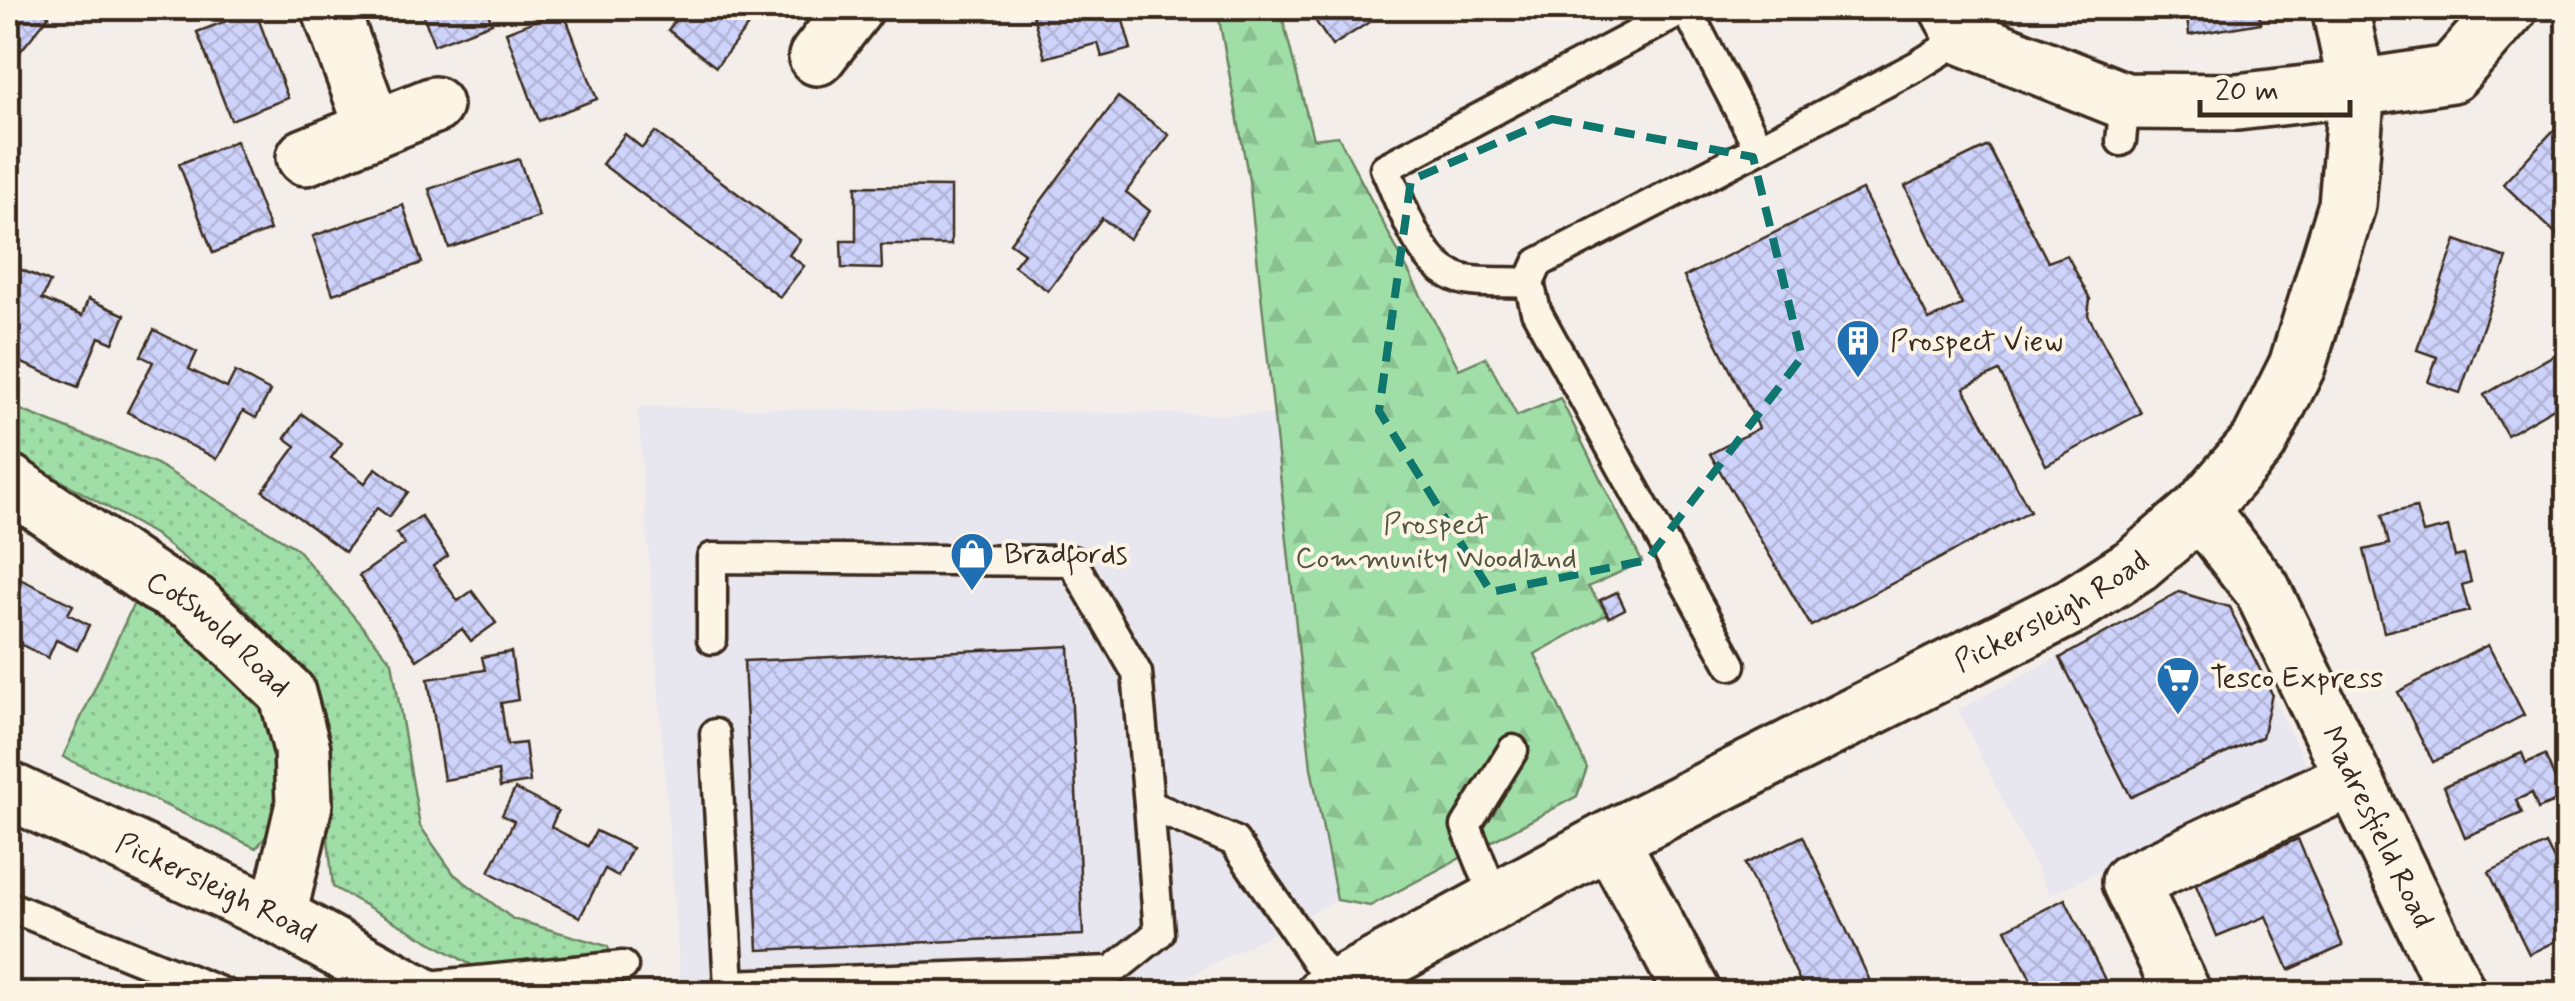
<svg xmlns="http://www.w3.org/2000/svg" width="2575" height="1001" viewBox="0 0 2575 1001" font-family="Mynerve,sans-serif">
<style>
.built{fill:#e8e6ee}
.grass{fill:url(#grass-dots);stroke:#6d8462;stroke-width:2.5}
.forest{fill:url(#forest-firs);stroke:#6d8462;stroke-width:2.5}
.building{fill:url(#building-cross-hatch);stroke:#3b2a1e;stroke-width:2.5}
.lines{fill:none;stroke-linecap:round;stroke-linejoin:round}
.lane-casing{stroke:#3b2a1e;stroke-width:35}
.street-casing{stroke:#3b2a1e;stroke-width:62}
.secondary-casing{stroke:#3b2a1e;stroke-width:62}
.lane{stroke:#fcf5e5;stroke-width:28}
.street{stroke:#fcf5e5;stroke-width:55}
.secondary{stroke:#fcf5e5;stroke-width:55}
.marked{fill:none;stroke:#0f766e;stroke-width:8;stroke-dasharray:20 12;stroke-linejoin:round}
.labels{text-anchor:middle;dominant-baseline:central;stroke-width:8;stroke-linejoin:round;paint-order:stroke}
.poi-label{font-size:30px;fill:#3b2a1e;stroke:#fcf5e5;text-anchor:start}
.park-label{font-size:30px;fill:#545740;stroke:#fcf5e5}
.street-label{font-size:30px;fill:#3b2a1e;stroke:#fcf5e5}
</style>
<defs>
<pattern id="grass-dots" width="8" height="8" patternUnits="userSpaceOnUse" patternTransform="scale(2.5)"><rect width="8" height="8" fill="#9fdea7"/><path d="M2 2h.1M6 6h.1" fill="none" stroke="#8abf8f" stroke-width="1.8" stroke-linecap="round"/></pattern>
<pattern id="forest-firs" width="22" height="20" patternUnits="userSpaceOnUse" patternTransform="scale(2.5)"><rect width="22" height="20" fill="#9fdea7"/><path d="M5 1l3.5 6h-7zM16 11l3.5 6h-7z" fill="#8abf8f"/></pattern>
<pattern id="building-cross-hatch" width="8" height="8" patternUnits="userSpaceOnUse" patternTransform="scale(2.5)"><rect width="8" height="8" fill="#ced3fb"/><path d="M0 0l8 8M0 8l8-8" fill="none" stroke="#b2b5d7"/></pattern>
</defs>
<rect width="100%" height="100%" fill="#f3eee9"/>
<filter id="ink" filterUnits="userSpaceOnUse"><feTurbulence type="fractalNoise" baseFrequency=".01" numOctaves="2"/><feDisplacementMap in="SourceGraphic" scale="20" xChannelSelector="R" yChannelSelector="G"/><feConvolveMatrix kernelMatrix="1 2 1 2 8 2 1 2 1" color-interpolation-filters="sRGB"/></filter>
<g filter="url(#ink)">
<g class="built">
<polygon points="638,407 1274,415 1311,768 1337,900 1156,993 681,993"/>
<polygon points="2179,592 2229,607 2308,769 2050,895 1958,710"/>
</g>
<g class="grass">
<polygon points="8,405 155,463 296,548 392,662 420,826 454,874 513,919 607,946 634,993 538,993 475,967 333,887 312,682 240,603 154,534 8,450"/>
<polygon points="140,590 237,671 276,731 280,795 275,826 256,848 63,757"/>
</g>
<polygon class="forest" points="1217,8 1280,8 1313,139 1338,136 1459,369 1486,357 1517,416 1560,398 1642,562 1588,587 1607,614 1535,654 1587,768 1577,796 1370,906 1337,900 1311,768 1249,180"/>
<g class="building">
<polygon points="8,8 39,8 49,16 19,53 8,44"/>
<polygon points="421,8 486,8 492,23 434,45"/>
<polygon points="685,8 762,8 716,67 668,30"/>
<polygon points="1031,8 1101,8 1103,15 1120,10 1131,49 1102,57 1098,43 1045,58"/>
<polygon points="1307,8 1391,8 1332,46"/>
<polygon points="2186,8 2258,8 2261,23 2189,35"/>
<polygon points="255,10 288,98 231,120 197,32"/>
<polygon points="563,10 597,99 539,121 506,32"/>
<polygon points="1118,97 1169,135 1126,192 1150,211 1129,239 1102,218 1048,291 1014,266 1024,253 1010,243"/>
<polygon points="2568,115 2568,245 2503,184"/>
<polygon points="655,132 800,240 789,255 804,266 780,297 602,164 625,134 642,148"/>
<polygon points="236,141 270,230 213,253 179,164"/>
<polygon points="1988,146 2048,262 2067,255 2090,299 2088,315 2141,413 2046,465 1999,371 1964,388 2030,511 1811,626 1710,454 1759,428 1684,277 1862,190 1929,320 1962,305 1905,186"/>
<polygon points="519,159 539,217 449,248 429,189"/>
<polygon points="856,186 951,187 951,245 881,245 882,269 842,268 841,241 856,241"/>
<polygon points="403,205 422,263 333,294 313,236"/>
<polygon points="2456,240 2507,258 2460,393 2428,382 2437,357 2417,350"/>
<polygon points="8,264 50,282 42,299 82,316 88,299 125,315 113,343 99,337 78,387 8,357"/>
<polygon points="154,330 197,352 189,369 227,388 235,372 270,391 256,418 243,411 217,459 127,412 153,362 141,356"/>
<polygon points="2568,347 2568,400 2507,435 2484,395"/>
<polygon points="302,414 342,443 331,458 365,483 376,468 408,492 389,517 377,508 345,552 263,491 296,446 285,438"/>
<polygon points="2416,507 2423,533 2448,527 2455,557 2464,555 2471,582 2462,585 2469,611 2384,632 2364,550 2389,544 2382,515"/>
<polygon points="421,516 448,556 433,566 458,601 472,591 496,623 471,641 462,629 417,660 359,576 405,544 396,533"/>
<polygon points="8,573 73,605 68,614 89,625 77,650 56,640 48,658 8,638"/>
<polygon points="1617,592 1625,609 1609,617 1600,600"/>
<polygon points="2179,592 2229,607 2272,694 2262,737 2131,797 2060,658"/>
<polygon points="2488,645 2524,715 2433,762 2398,692"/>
<polygon points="1069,646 1083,935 758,950 744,661"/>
<polygon points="511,652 518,700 501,703 507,745 525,743 530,782 500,787 498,771 444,780 428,679 485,670 482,657"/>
<polygon points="2522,753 2526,763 2545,755 2563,798 2538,809 2532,793 2516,800 2522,813 2465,837 2444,786"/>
<polygon points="515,789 558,811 551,827 588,846 596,831 632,848 618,876 605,869 580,917 489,872 514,821 502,815"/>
<polygon points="1803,836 1876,994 1806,994 1745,864"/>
<polygon points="2298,839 2343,946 2289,970 2266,916 2217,936 2195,883"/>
<polygon points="2546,844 2568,888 2568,935 2529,954 2489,872"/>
<polygon points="2065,899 2112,994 2038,994 2006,929"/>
<polygon points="31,983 48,989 46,994 27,994"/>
</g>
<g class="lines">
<defs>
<g id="lane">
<polyline points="1686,8 1759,148"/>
<polyline points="2121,141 2125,101"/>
<path d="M1529 283C1508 281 1485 284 1465 280 1419 270 1403 205 1385 168L1687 8"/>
<polyline points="712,639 712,558 1072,561 1137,673 1149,805"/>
<polyline points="1731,665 1536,311 1529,283 1538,263 1917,66 1964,37"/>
<polyline points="715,734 729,985 1112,971 1159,933 1149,805 1234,841 1335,988"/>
<polyline points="1496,901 1466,826 1513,750"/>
<polyline points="8,906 225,994"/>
<polyline points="410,988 623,966"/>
</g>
<g id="street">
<polyline points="1948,8 1964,37 2125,101 2237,102 2357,88"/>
<polyline points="817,57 855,8"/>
<polyline points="374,129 434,105"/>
<polyline points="305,157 374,129 330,8"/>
<path id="s1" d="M8 482 158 584 194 603 287 693 302 749 304 804 278 916"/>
<polyline points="1610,839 1693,994"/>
<polyline points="2183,994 2130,882 2352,778"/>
</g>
<g id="secondary">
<polyline points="2357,88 2451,74 2509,8"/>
<path id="s2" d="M2200 510 2262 589 2458 994"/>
<path id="s3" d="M8 790 278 916 420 994"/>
<path id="s4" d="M1324 994 1610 839 2072 606 2137 564 2200 510 2259 442 2297 366 2347 205 2357 88 2340 8"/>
</g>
</defs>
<use href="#lane" class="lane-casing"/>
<use href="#street" class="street-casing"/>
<use href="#secondary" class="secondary-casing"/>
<use href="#lane" class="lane"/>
<use href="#street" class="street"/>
<use href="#secondary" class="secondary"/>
</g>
</g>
<path class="marked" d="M1552 119 1753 157 1802 357 1647 560 1491 592 1379 411 1411 180Z"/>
<defs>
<symbol id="building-pin" viewBox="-11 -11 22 30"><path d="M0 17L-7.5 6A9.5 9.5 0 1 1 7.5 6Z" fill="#1f6fb2" stroke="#fcf5e5"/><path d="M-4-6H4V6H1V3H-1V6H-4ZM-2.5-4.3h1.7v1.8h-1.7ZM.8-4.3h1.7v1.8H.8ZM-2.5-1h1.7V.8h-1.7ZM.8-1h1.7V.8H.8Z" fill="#fff"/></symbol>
<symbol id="shop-pin" viewBox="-11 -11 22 30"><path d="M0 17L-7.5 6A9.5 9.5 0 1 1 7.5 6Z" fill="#1f6fb2" stroke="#fcf5e5"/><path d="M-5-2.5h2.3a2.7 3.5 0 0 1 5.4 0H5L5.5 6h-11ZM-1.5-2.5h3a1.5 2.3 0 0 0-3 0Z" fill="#fff"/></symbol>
<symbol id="supermarket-pin" viewBox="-11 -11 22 30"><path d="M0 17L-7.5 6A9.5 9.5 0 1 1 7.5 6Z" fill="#1f6fb2" stroke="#fcf5e5"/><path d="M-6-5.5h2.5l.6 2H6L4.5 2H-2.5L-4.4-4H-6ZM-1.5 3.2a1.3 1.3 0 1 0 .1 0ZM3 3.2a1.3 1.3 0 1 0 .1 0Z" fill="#fff"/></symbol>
</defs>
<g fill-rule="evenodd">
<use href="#building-pin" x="1833" y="316" width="50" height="68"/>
<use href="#shop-pin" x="947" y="529" width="50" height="68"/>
<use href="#supermarket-pin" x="2153" y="653" width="50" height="68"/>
</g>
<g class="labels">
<g class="poi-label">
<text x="1890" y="341">Prospect View</text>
<text x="1004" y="554">Bradfords</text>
<text x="2210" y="678">Tesco Express</text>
</g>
<g class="park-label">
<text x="1436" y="524">Prospect<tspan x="1436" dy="34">Community Woodland</tspan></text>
</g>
<g class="street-label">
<text stroke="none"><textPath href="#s4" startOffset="822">Pickersleigh Road</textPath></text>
<text stroke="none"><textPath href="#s1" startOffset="260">Cotswold Road</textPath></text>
<text stroke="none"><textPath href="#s2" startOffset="365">Madresfield Road</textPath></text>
<text stroke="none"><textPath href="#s3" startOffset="230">Pickersleigh Road</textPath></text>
</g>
</g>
<rect width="2575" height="1001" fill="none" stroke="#fcf5e5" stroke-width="40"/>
<rect x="20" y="20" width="2535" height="961" fill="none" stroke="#3b2a1e" stroke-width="4" filter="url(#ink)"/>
<path d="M2200 100v15h150v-15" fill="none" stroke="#3b2a1e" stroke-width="5"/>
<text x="2215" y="100" font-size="30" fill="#3b2a1e" stroke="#fcf5e5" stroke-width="8" paint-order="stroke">20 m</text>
</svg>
